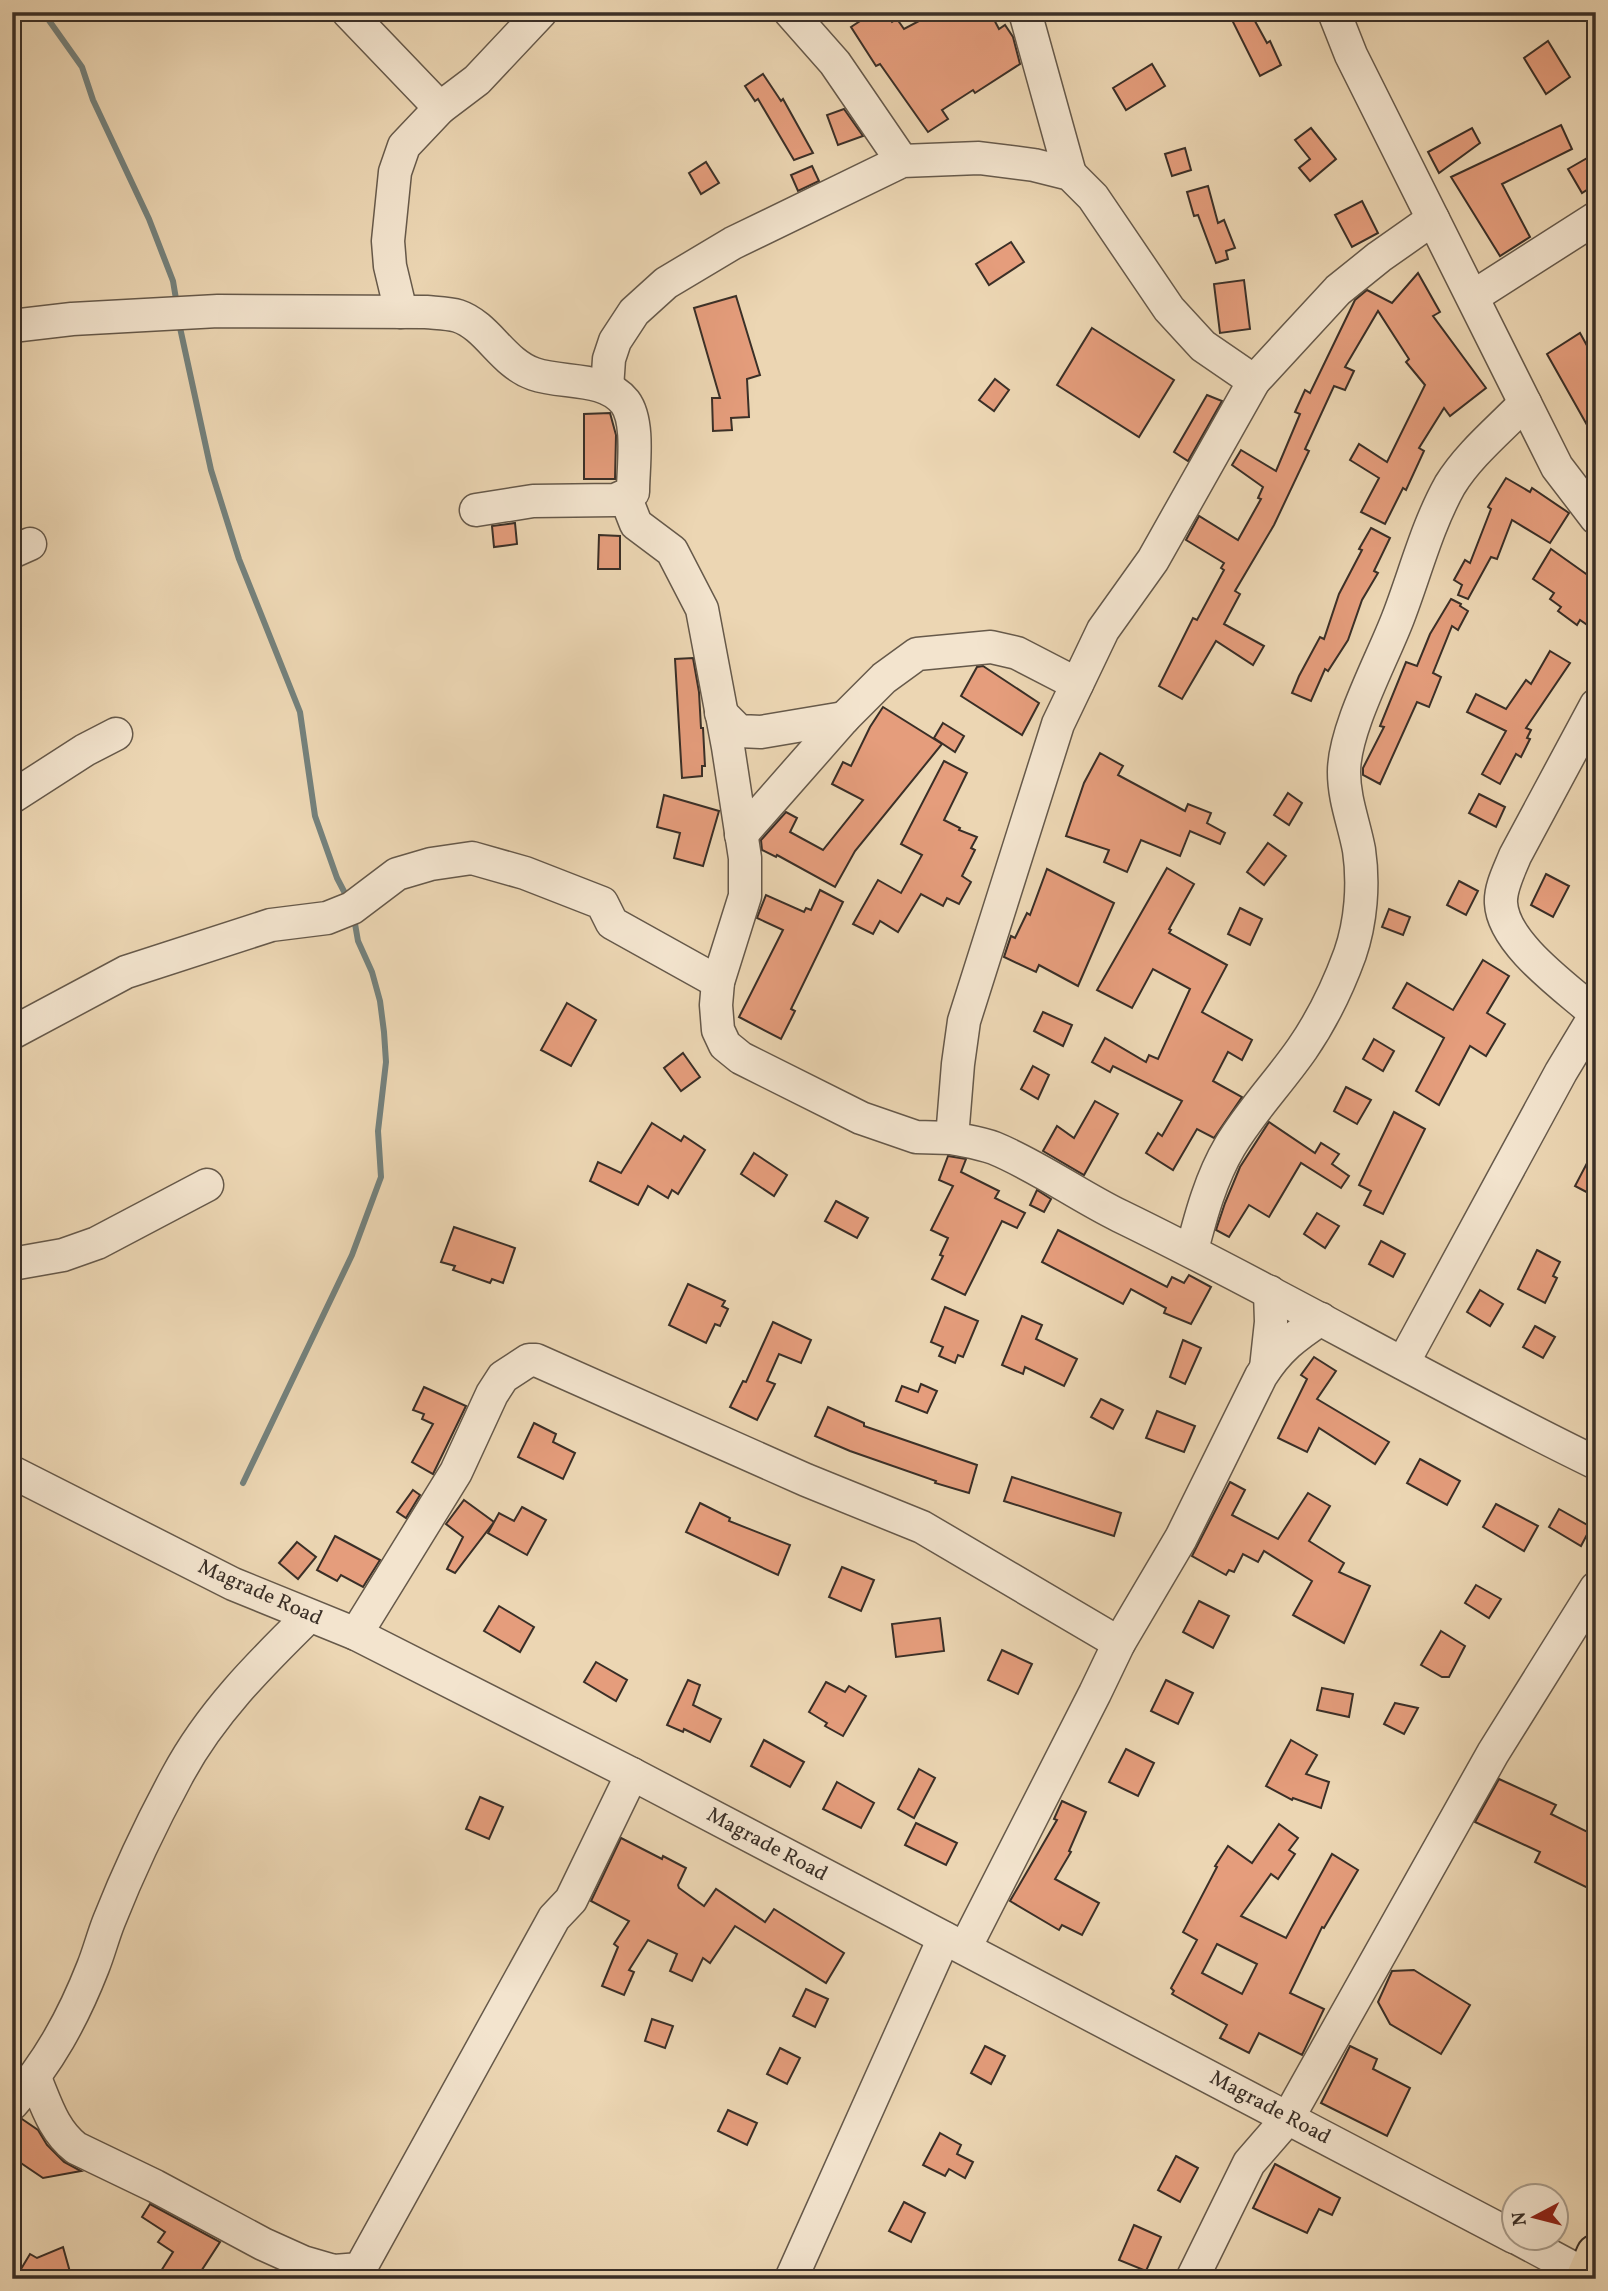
<svg xmlns="http://www.w3.org/2000/svg" width="1608" height="2291" viewBox="0 0 1608 2291" font-family="Vollkorn,serif">
<style>
.lines{fill:none;stroke-linecap:round;stroke-linejoin:round}
.stream{stroke:#74817c;stroke-width:6}
.building{fill:#e59d7c;stroke:#3a2f27;stroke-width:2;fill-rule:evenodd}
.minor-casing{stroke:#66594a;stroke-width:35}
.highway-casing{stroke:#3a2f27;stroke-width:42}
.minor{stroke:#f3e4ce;stroke-width:32}
.highway{stroke:#ecd6b3;stroke-width:38}
.labels{text-anchor:middle;dominant-baseline:central;stroke-width:5;stroke-linejoin:round;paint-order:stroke}
.street-label{font-size:21px;fill:#3a2f27;stroke:#f3e4ce}
</style>
<rect width="100%" height="100%" fill="#ecd6b3"/>
<filter id="stains"><feTurbulence type="fractalNoise" baseFrequency=".00286" numOctaves="4"/><feColorMatrix values="0 0 0 0 .2 0 0 0 0 .09 0 0 0 0 .02 0 0 0 .5 -.17"/></filter>
<radialGradient id="worn" r=".72"><stop offset=".6" stop-color="#630" stop-opacity="0"/><stop offset="1" stop-color="#630" stop-opacity=".3"/></radialGradient>
<g class="lines">
<g class="stream">
<polyline points="43,12 82,67 93,100 149,219 173,281 177,305"/>
<polyline points="179,323 211,470 239,559 300,712 315,816 337,878 349,901"/>
<polyline points="243,1483 352,1255 381,1177 378,1131 386,1062 384,1032 380,1001 372,972 358,941 354,918"/>
</g>
</g>
<g class="building">
<polygon points="874,12 886,12 892,22 897,19 904,29 936,12 990,12 999,29 1005,25 1013,37 1020,64 975,93 973,90 942,110 948,119 928,132 880,64 876,66 851,27"/>
<polygon points="1241,12 1250,12 1267,43 1270,41 1281,65 1260,76 1231,18"/>
<polygon points="1548,41 1570,77 1546,94 1524,58"/>
<polygon points="1152,64 1165,86 1126,110 1113,88"/>
<polygon points="763,74 781,101 783,99 813,153 794,160 758,99 755,101 745,86"/>
<polygon points="844,109 863,136 838,145 827,115"/>
<polygon points="1561,125 1572,149 1502,184 1530,237 1500,256 1451,177"/>
<polygon points="1311,128 1336,159 1310,181 1299,168 1310,159 1295,140"/>
<polygon points="1472,128 1480,143 1439,173 1428,152"/>
<polygon points="1185,148 1191,170 1172,176 1165,154"/>
<polygon points="1596,153 1596,184 1582,193 1568,169"/>
<polygon points="706,162 719,183 701,194 689,173"/>
<polygon points="812,166 819,181 798,191 791,175"/>
<polygon points="1208,186 1218,223 1224,220 1235,248 1226,251 1228,259 1216,263 1198,215 1194,216 1187,192"/>
<polygon points="1362,201 1378,233 1352,247 1335,215"/>
<polygon points="1011,242 1024,262 989,285 976,264"/>
<polygon points="1418,273 1440,312 1433,316 1486,388 1450,416 1444,408 1419,448 1424,451 1406,490 1403,488 1385,524 1361,512 1379,478 1350,460 1359,444 1387,462 1425,385 1406,362 1409,359 1378,311 1345,367 1354,371 1345,390 1334,386 1305,449 1309,451 1274,525 1235,591 1240,594 1224,624 1264,646 1253,665 1216,641 1182,699 1159,686 1193,618 1197,620 1224,570 1221,568 1224,563 1186,540 1199,516 1238,540 1261,499 1258,498 1263,487 1232,465 1241,450 1276,471 1300,414 1295,412 1305,390 1310,393 1355,300 1367,290 1392,303"/>
<polygon points="1244,280 1250,329 1220,333 1214,284"/>
<polygon points="736,296 760,375 747,379 749,417 731,418 732,430 713,431 712,398 720,398 694,308"/>
<polygon points="1092,328 1174,380 1139,437 1057,385"/>
<polygon points="1580,333 1596,362 1596,441 1547,354"/>
<polygon points="995,379 1009,390 994,411 979,400"/>
<polygon points="1207,395 1222,401 1188,461 1174,452"/>
<polygon points="610,413 616,435 615,479 584,479 584,414"/>
<polygon points="1506,478 1530,492 1532,488 1569,513 1550,543 1512,520 1497,559 1491,557 1468,599 1458,595 1462,585 1454,580 1465,560 1470,563 1491,509 1488,507"/>
<polygon points="515,523 517,544 494,547 492,526"/>
<polygon points="1371,528 1390,538 1374,571 1378,573 1362,600 1348,640 1328,671 1325,669 1311,701 1292,693 1299,676 1320,637 1324,639 1339,594 1362,550 1359,549"/>
<polygon points="599,535 620,536 620,569 598,569"/>
<polygon points="1551,549 1596,581 1596,631 1580,620 1577,625 1558,611 1561,607 1550,599 1554,593 1533,579"/>
<polygon points="1451,599 1461,604 1460,606 1468,611 1458,630 1452,626 1433,673 1441,677 1429,707 1417,702 1380,784 1363,775 1363,768 1384,727 1380,726 1406,662 1417,666 1430,634"/>
<polygon points="1550,651 1570,663 1526,728 1531,730 1527,738 1530,739 1521,757 1516,754 1500,784 1482,774 1506,731 1467,712 1476,694 1506,709 1526,680 1531,684"/>
<polygon points="693,658 699,692 701,728 703,728 705,766 702,766 702,776 682,778 675,659"/>
<polygon points="983,666 1039,703 1022,735 961,696 977,667"/>
<polygon points="883,707 942,744 855,851 835,887 777,855 776,857 762,850 761,840 786,812 797,818 790,832 823,850 863,800 832,784 843,762 851,766 870,727"/>
<polygon points="943,723 964,736 955,752 934,738"/>
<polygon points="1100,753 1123,766 1118,775 1185,811 1188,804 1211,813 1207,823 1225,833 1220,844 1190,831 1180,856 1141,840 1127,872 1104,862 1109,850 1066,836 1084,783"/>
<polygon points="944,761 967,773 944,820 960,828 959,830 977,837 971,848 975,850 962,876 971,882 959,904 947,898 943,906 921,894 898,932 880,921 873,934 853,924 878,880 901,893 922,855 901,844"/>
<polygon points="1288,793 1302,803 1289,825 1274,815"/>
<polygon points="1479,794 1505,807 1496,827 1469,813"/>
<polygon points="664,795 719,811 703,866 674,858 680,833 657,827"/>
<polygon points="1268,843 1286,856 1264,885 1247,872"/>
<polygon points="1167,868 1194,884 1169,929 1171,930 1169,933 1227,965 1202,1012 1252,1040 1242,1060 1228,1052 1213,1081 1242,1097 1214,1138 1197,1129 1173,1170 1146,1153 1158,1133 1162,1136 1182,1101 1113,1066 1110,1072 1092,1062 1105,1038 1146,1062 1149,1055 1158,1059 1190,989 1153,969 1132,1008 1097,990"/>
<polygon points="1047,869 1114,903 1078,986 1039,965 1036,972 1004,957 1011,936 1015,938 1027,913 1030,915"/>
<polygon points="1546,874 1569,886 1553,917 1531,905"/>
<polygon points="1459,881 1478,891 1466,915 1447,905"/>
<polygon points="820,890 843,902 791,1009 795,1011 781,1039 739,1017 783,930 757,918 766,895 804,912 806,908 811,910"/>
<polygon points="1240,908 1262,919 1250,945 1228,934"/>
<polygon points="1389,909 1410,917 1403,935 1382,927"/>
<polygon points="1483,960 1509,976 1487,1013 1505,1024 1486,1056 1470,1046 1439,1105 1416,1091 1444,1038 1393,1008 1407,983 1453,1010"/>
<polygon points="567,1003 596,1020 571,1066 541,1050"/>
<polygon points="1043,1012 1072,1025 1063,1046 1034,1031"/>
<polygon points="1374,1039 1394,1051 1383,1071 1363,1059"/>
<polygon points="683,1053 700,1077 681,1091 664,1068"/>
<polygon points="1033,1066 1049,1075 1038,1099 1021,1089"/>
<polygon points="1346,1087 1371,1100 1357,1124 1334,1111"/>
<polygon points="1095,1101 1118,1114 1084,1175 1043,1151 1057,1126 1074,1138"/>
<polygon points="1394,1112 1425,1129 1383,1214 1364,1205 1371,1191 1359,1185"/>
<polygon points="1269,1122 1315,1153 1321,1143 1339,1154 1332,1164 1349,1176 1341,1188 1301,1163 1269,1217 1249,1205 1229,1237 1216,1230 1225,1203 1240,1167"/>
<polygon points="652,1123 681,1141 684,1136 705,1150 678,1194 672,1190 668,1198 648,1186 638,1205 590,1181 598,1162 621,1173"/>
<polygon points="1596,1146 1596,1197 1575,1186"/>
<polygon points="754,1153 787,1175 774,1196 741,1174"/>
<polygon points="948,1156 966,1159 961,1172 999,1191 995,1198 1025,1213 1017,1228 1002,1221 965,1295 932,1279 943,1256 940,1255 948,1238 931,1230 953,1186 939,1180"/>
<polygon points="1037,1190 1051,1199 1044,1212 1030,1205"/>
<polygon points="836,1201 868,1218 857,1238 825,1221"/>
<polygon points="1317,1213 1339,1226 1325,1248 1304,1234"/>
<polygon points="454,1227 515,1248 503,1283 492,1279 490,1283 453,1270 455,1266 441,1262"/>
<polygon points="1058,1230 1167,1287 1172,1277 1184,1283 1189,1275 1211,1287 1191,1324 1164,1313 1166,1308 1131,1289 1123,1304 1042,1262"/>
<polygon points="1381,1241 1405,1254 1393,1277 1369,1264"/>
<polygon points="1537,1250 1560,1262 1553,1276 1557,1278 1545,1303 1518,1289"/>
<polygon points="688,1284 725,1301 722,1306 728,1309 720,1326 715,1324 706,1343 669,1325"/>
<polygon points="1480,1290 1503,1304 1490,1326 1467,1312"/>
<polygon points="945,1307 978,1321 963,1357 958,1355 955,1363 939,1356 943,1347 931,1342"/>
<polygon points="1022,1316 1042,1325 1036,1339 1077,1359 1064,1386 1025,1367 1023,1374 1002,1365"/>
<polygon points="773,1322 811,1340 801,1363 779,1354 767,1381 775,1384 757,1420 730,1407 743,1381 746,1382"/>
<polygon points="1535,1326 1555,1337 1543,1358 1523,1347"/>
<polygon points="1183,1340 1201,1348 1185,1384 1170,1377"/>
<polygon points="1314,1357 1336,1371 1317,1399 1389,1442 1375,1464 1319,1428 1307,1452 1278,1438 1307,1379 1301,1375"/>
<polygon points="921,1384 937,1391 927,1413 896,1401 902,1386 918,1392"/>
<polygon points="424,1387 466,1406 433,1474 412,1462 433,1424 422,1419 424,1414 413,1410"/>
<polygon points="1101,1399 1123,1410 1113,1429 1091,1417"/>
<polygon points="828,1407 864,1423 864,1426 977,1465 969,1493 935,1483 936,1481 850,1451 815,1436"/>
<polygon points="1157,1411 1195,1426 1184,1452 1146,1438"/>
<polygon points="534,1423 556,1434 553,1442 575,1453 563,1479 518,1457"/>
<polygon points="1420,1459 1460,1481 1447,1505 1407,1483"/>
<polygon points="1012,1477 1121,1513 1114,1536 1004,1501"/>
<polygon points="1230,1482 1245,1490 1232,1515 1278,1539 1308,1493 1330,1506 1309,1541 1344,1563 1339,1572 1370,1586 1344,1643 1293,1615 1312,1581 1264,1551 1258,1562 1243,1554 1234,1572 1229,1570 1226,1575 1192,1556"/>
<polygon points="413,1490 420,1495 406,1518 397,1512"/>
<polygon points="464,1500 494,1522 455,1573 447,1569 463,1537 446,1524"/>
<polygon points="700,1503 730,1518 729,1521 790,1545 778,1575 686,1532"/>
<polygon points="1496,1504 1538,1526 1524,1551 1483,1527"/>
<polygon points="522,1507 546,1520 527,1555 488,1533 499,1513 514,1521"/>
<polygon points="1559,1509 1591,1527 1581,1546 1549,1527"/>
<polygon points="335,1536 380,1560 363,1587 341,1575 337,1581 317,1570"/>
<polygon points="297,1542 316,1557 298,1579 279,1563"/>
<polygon points="842,1567 874,1580 861,1611 829,1597"/>
<polygon points="1476,1585 1501,1599 1489,1618 1465,1603"/>
<polygon points="1199,1601 1229,1616 1213,1648 1183,1632"/>
<polygon points="499,1606 534,1627 520,1652 484,1631"/>
<polygon points="940,1618 944,1651 896,1657 892,1624"/>
<polygon points="1441,1631 1465,1646 1449,1677 1442,1677 1421,1665"/>
<polygon points="1002,1650 1032,1664 1018,1694 988,1680"/>
<polygon points="596,1662 627,1680 616,1701 584,1682"/>
<polygon points="688,1680 700,1685 693,1705 721,1719 710,1742 684,1729 683,1732 667,1725"/>
<polygon points="1166,1680 1193,1693 1178,1724 1151,1711"/>
<polygon points="826,1682 845,1692 849,1686 866,1696 843,1736 825,1726 827,1723 809,1712"/>
<polygon points="1322,1688 1353,1694 1349,1717 1317,1710"/>
<polygon points="1395,1703 1418,1708 1404,1734 1384,1724"/>
<polygon points="764,1740 804,1762 790,1787 751,1766"/>
<polygon points="1291,1740 1317,1755 1306,1774 1329,1782 1321,1808 1293,1798 1292,1800 1266,1786"/>
<polygon points="1126,1749 1154,1763 1138,1796 1109,1782"/>
<polygon points="919,1769 935,1778 914,1818 898,1809"/>
<polygon points="1499,1779 1556,1805 1551,1814 1596,1836 1596,1892 1535,1862 1540,1852 1475,1822"/>
<polygon points="837,1782 874,1803 861,1828 823,1809"/>
<polygon points="480,1797 503,1807 489,1839 466,1829"/>
<polygon points="1062,1801 1086,1812 1069,1851 1071,1852 1055,1879 1099,1903 1082,1935 1062,1925 1059,1930 1010,1901 1057,1820 1054,1819"/>
<polygon points="916,1823 957,1843 946,1865 905,1845"/>
<path d="M1279 1824 1298 1838 1289 1850 1295 1854 1278 1879 1271 1874 1241 1916 1286 1938 1332 1854 1358 1870 1324 1928 1322 1927 1290 1993 1324 2009 1302 2055 1259 2033 1249 2053 1220 2038 1227 2025 1172 1994 1174 1991 1171 1988 1197 1940 1183 1932 1217 1867 1215 1866 1228 1846 1252 1863ZM1217 1944 1257 1964 1242 1994 1202 1973Z"/>
<polygon points="621,1838 662,1859 663,1856 686,1868 678,1885 679,1888 704,1906 716,1889 765,1922 774,1909 844,1953 826,1983 735,1926 710,1963 703,1958 692,1981 670,1971 677,1954 648,1940 629,1970 634,1972 624,1995 602,1986 618,1947 614,1944 629,1921 591,1901"/>
<polygon points="1414,1970 1470,2005 1441,2054 1390,2024 1378,2002 1392,1971"/>
<polygon points="806,1989 828,1999 815,2027 793,2016"/>
<polygon points="652,2019 673,2026 665,2048 645,2041"/>
<polygon points="985,2046 1005,2056 991,2084 971,2073"/>
<polygon points="1350,2046 1377,2059 1373,2069 1410,2088 1387,2136 1321,2103"/>
<polygon points="780,2048 800,2058 787,2084 767,2074"/>
<polygon points="728,2110 757,2123 747,2145 718,2131"/>
<polygon points="22,2119 38,2130 47,2145 64,2162 81,2171 43,2178 12,2157 12,2122"/>
<polygon points="940,2133 961,2145 957,2154 973,2162 965,2178 949,2169 945,2176 923,2165"/>
<polygon points="1176,2156 1198,2168 1180,2202 1158,2190"/>
<polygon points="1275,2164 1340,2198 1332,2215 1319,2209 1307,2233 1253,2208"/>
<polygon points="904,2202 925,2213 911,2242 889,2231"/>
<polygon points="150,2204 220,2242 196,2279 156,2279 173,2252 158,2242 165,2232 142,2217"/>
<polygon points="1134,2225 1161,2237 1146,2271 1119,2260"/>
<polygon points="63,2247 72,2279 15,2279 30,2254 37,2258"/>
</g>
<g class="lines">
<defs>
<g id="minor">
<polyline points="348,12 440,108"/>
<polyline points="790,12 835,63 902,161"/>
<polyline points="1025,12 1070,174"/>
<polyline points="1334,12 1351,55 1557,467 1596,518"/>
<path d="M1433 219 1379 257 1338 290 1254 381 1153 560 1103 630 1058 724 964 1021 958 1064 952 1138C966 1141 981 1143 994 1148 1038 1166 1077 1195 1120 1216 1281 1294 1435 1385 1596 1463"/>
<polyline points="1474,296 1596,218"/>
<polyline points="401,312 390,266 388,241 395,172 404,146 440,108 477,80 541,12"/>
<path d="M12 326 72 319 218 311 426 312C436 313 449 313 458 316 488 326 502 363 534 374 563 384 604 376 625 402 640 422 633 468 633 492L615 500 533 501 476 510"/>
<polyline points="607,388 609,359 615,341 634,312 666,283 733,243 902,161 979,158 1034,165 1070,174 1093,197 1169,309 1203,346 1254,381"/>
<polyline points="625,496 636,524 672,551 702,609 728,747 745,858 745,896 718,982 716,1005 718,1030 725,1045 741,1058 861,1118 916,1137 952,1138"/>
<polyline points="12,552 30,544"/>
<path d="M1596 705 1515 856C1509 871 1500 888 1501 903 1503 944 1567 988 1596 1014"/>
<polyline points="721,713 739,731 761,732 844,718"/>
<polyline points="12,797 85,750 116,734"/>
<polyline points="741,835 844,718 884,678 917,654 991,647 1017,653 1077,684"/>
<polyline points="12,1033 126,972 271,925 327,918 352,908 397,874 431,864 472,858 525,873 602,903 612,923 718,982"/>
<path d="M1192 1250C1201 1215 1211 1178 1230 1146 1251 1111 1279 1082 1302 1049 1322 1020 1338 987 1350 954 1361 922 1364 884 1359 850 1354 823 1344 800 1344 772 1344 729 1382 660 1398 618 1415 574 1427 526 1450 485 1469 454 1500 429 1525 403"/>
<polyline points="12,1264 63,1255 97,1243 207,1185"/>
<polyline points="1403,1363 1561,1072 1596,1014"/>
<polyline points="1266,1368 1271,1322 1270,1292"/>
<polyline points="12,1472 233,1584 356,1634 632,1774 1514,2237"/>
<polyline points="356,1634 456,1472 492,1394 503,1377 529,1360 536,1360 806,1480 922,1527 1119,1643"/>
<path d="M965 1948 1095 1693 1119 1643 1181 1538 1261 1376C1278 1349 1295 1336 1321 1319"/>
<path d="M35 2078C46 2104 53 2130 76 2148L155 2186 263 2244 303 2262 334 2271 360 2269 554 1918 571 1900 632 1774"/>
<path d="M12 2104C49 2062 73 2018 93 1967 99 1952 103 1936 109 1921 128 1873 152 1822 177 1776 210 1714 259 1665 309 1616"/>
<polyline points="1517,2238 1586,2275"/>
<polyline points="791,2279 944,1938"/>
<polyline points="1192,2279 1249,2163 1288,2118 1493,1753 1596,1588"/>
</g>
<polyline id="highway" points="1585,2279 1596,2254"/>
</defs>
<use href="#minor" class="minor-casing"/>
<use href="#highway" class="highway-casing"/>
<use href="#minor" class="minor"/>
<use href="#highway" class="highway"/>
</g>
<g class="labels">
<g class="street-label">
<text transform="translate(260 1593) rotate(24)">Magrade Road</text>
<text transform="translate(767 1845) rotate(28)">Magrade Road</text>
<text transform="translate(1270 2108) rotate(28)">Magrade Road</text>
</g>
</g>
<rect width="1608" height="2291" fill="none" stroke="#ecd6b3" stroke-width="42"/>
<rect x="14" y="14" width="1580" height="2263" fill="none" stroke="#3a2f27" stroke-width="3.5"/>
<rect x="21" y="21" width="1566" height="2249" fill="none" stroke="#3a2f27" stroke-width="2"/>
<g transform="translate(1535 2217) rotate(263)"><circle r="33" fill="#f3e4ce" stroke="#a99c8b" stroke-width="2"/>
<path d="M0-5L12 26L0 18L-12 26Z" fill="#8f2418"/>
<text y="-10" font-size="19" font-weight="bold" text-anchor="middle" fill="#3a2f27">N</text>
</g>
<rect width="100%" height="100%" filter="url(#stains)"/>
<rect width="100%" height="100%" fill="url(#worn)"/>
</svg>
